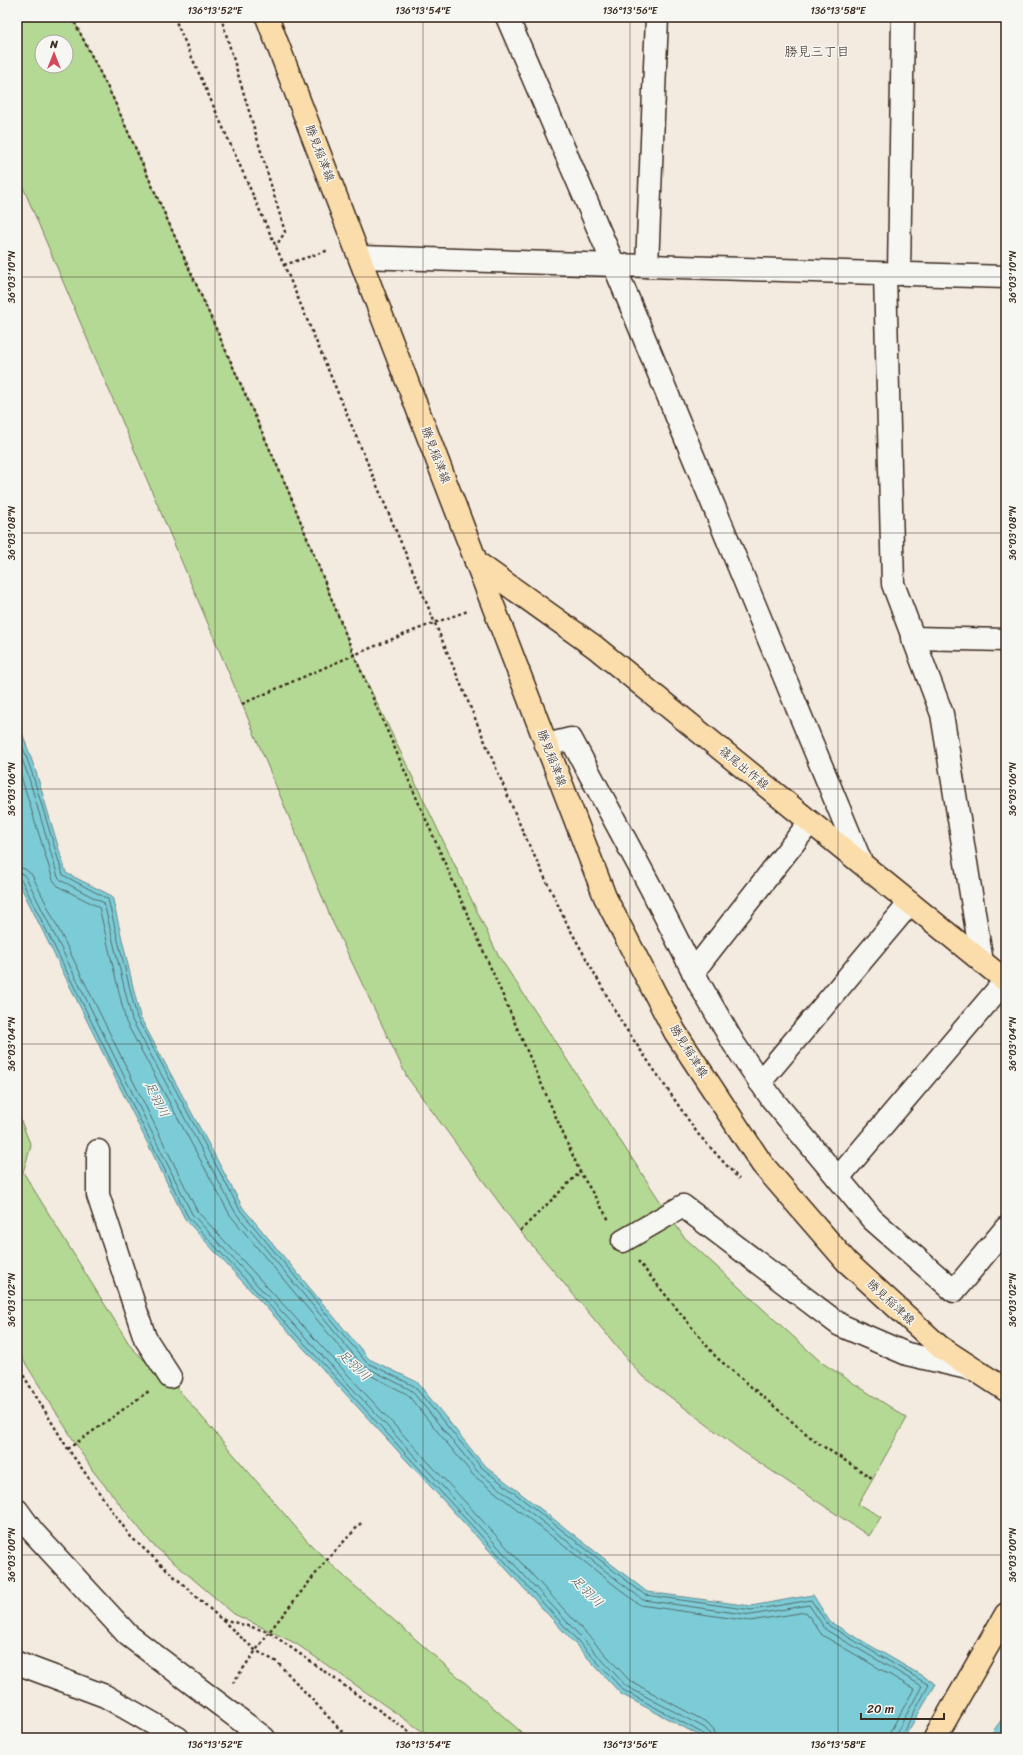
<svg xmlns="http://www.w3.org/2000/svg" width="1023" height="1755" viewBox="0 0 1023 1755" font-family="Sriracha,'Klee One',sans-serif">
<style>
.green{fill:#b4d994;stroke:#788259;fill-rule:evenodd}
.water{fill:#7cccd7;stroke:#628b8d}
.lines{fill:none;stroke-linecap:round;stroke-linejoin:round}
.shore{stroke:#556b68;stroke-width:1}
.minor-casing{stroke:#3b2a1e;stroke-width:25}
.major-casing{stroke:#3b2a1e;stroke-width:25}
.path{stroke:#3b2a1e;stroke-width:2.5;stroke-dasharray:3 3;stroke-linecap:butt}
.minor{stroke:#f6f6f2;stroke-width:22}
.major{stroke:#fbddab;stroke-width:22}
.ticks{fill:none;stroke:#3b2a1e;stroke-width:1;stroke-opacity:0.45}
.labels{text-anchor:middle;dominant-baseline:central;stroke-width:3;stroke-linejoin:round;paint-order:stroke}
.street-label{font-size:12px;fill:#3b2a1e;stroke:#f6f6f2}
.neighbourhood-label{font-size:13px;fill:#3b2a1e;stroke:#f6f6f2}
.water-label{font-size:13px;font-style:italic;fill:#4e5b56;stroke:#f6f6f2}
.neatline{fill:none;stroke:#3b2a1e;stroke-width:1.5}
.ticks-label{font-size:10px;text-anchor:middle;fill:#3b2a1e}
</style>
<rect width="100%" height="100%" fill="#f3eae0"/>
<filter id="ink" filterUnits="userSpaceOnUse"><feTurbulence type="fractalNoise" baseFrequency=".025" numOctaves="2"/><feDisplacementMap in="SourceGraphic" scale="8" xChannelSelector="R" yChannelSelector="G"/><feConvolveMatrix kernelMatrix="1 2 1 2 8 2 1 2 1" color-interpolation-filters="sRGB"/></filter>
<g filter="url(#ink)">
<g class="green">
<path d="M17 17H72L113 98 288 490 354 655 498 955 683 1236 821 1362 907 1418 858 1504 881 1517 869 1536 739 1449 640 1374 520 1231 407 1077 333 923 242 704 17 173ZM42 42H66V66H42Z"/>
<polygon points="17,1111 31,1146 23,1172 131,1347 153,1369 178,1389 309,1543 347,1579 528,1738 432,1738 295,1643 234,1614 152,1544 93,1471 17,1350"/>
</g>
<g class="water">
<polygon points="17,719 36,772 66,873 112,896 140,1017 243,1208 369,1359 417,1382 483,1464 647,1592 751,1606 813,1595 830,1622 936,1684 904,1738 704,1738 621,1694 185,1219 17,879"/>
<polygon points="1005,1715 1006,1715 1006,1738 988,1738"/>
</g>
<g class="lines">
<g class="shore">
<polyline points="17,731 32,773 63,875 108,899 137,1018 240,1210 366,1362 414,1386 481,1467 645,1595 752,1610 811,1600 828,1625 929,1685 900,1738"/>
<polyline points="17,746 28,775 58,877 62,881 104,903 132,1020 235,1212 362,1365 411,1390 477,1471 643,1600 751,1615 809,1605 826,1630 922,1686 897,1732 895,1738"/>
<polyline points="17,763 53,880 59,887 99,907 126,1022 230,1215 358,1369 407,1394 473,1475 640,1605 750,1621 806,1612 822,1635 914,1689 891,1730 889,1738"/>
<polyline points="17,867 25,869 32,875 197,1211 630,1681 708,1723 714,1730 716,1738"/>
<polyline points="17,873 23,874 27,879 192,1214 626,1686 705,1728 709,1733 710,1738"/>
<polyline points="17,878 22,881 188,1217 623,1690 702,1733 705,1738"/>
</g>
<defs>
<g id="minor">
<polyline points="507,17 614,265 861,862"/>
<polyline points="360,257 1006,277"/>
<polyline points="647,266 657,17"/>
<polyline points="885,274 893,584 942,714 982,962"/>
<polyline points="899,274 903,17"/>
<polyline points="912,638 1006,640"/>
<polyline points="546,745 571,739 651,888 700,985 734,1044 772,1099 872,1219 954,1291 1006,1228"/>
<polyline points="693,972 810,822"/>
<polyline points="760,1082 910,903"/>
<polyline points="98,1151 98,1195 145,1338 170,1377"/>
<polyline points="838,1178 1005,981"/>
<polyline points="623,1241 683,1206 840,1325 907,1354 972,1369"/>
<polyline points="17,1510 33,1532 128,1635 264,1738"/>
<polyline points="17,1663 105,1696 178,1738"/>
</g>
<g id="major">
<polyline points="267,17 605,897 675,1032 762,1164 847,1262 940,1347 1006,1390"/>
<polyline points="476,562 595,647 1006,981"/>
<polyline points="935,1738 1006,1614"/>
</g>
</defs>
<use href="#minor" class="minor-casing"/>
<use href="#major" class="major-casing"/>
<g class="path">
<polyline points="72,17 113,98 288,490 354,655 580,1172 609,1220"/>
<polyline points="174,17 284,265 523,832 567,924 622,1023 698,1134 739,1179"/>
<polyline points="221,17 285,232 276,246"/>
<polyline points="284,265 329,250"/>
<path d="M242 704C317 671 391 637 468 611"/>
<polyline points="520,1231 580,1172"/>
<polyline points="638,1261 716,1357 815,1441 872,1478"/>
<polyline points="17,1365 68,1449 131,1537 255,1650 277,1662 348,1738"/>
<polyline points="68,1449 149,1391"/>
<polyline points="361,1523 326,1561 269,1632 418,1738"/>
<polyline points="223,1619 269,1632 233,1683"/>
</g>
<use href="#minor" class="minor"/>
<use href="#major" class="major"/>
</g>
</g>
<path class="ticks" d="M215 17V1738M423 17V1738M630 17V1738M838 17V1738M17 22H1006M17 277H1006M17 533H1006M17 789H1006M17 1044H1006M17 1300H1006M17 1555H1006"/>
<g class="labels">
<g class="street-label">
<text transform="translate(320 153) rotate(69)">勝見稲津線</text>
<text transform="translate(436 455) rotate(69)">勝見稲津線</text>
<text transform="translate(552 758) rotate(69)">勝見稲津線</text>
<text transform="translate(744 768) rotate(39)">篠尾出作線</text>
<text transform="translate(689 1051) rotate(58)">勝見稲津線</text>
<text transform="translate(891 1302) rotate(43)">勝見稲津線</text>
</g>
<g class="neighbourhood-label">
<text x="817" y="51">勝見三丁目</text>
</g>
<g class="water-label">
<text transform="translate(157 1099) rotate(63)">足羽川</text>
<text transform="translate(354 1365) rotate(43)">足羽川</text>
<text transform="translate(587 1591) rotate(45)">足羽川</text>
</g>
</g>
<rect width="1023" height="1755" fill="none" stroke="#f6f6f2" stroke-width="44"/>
<g transform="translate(54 54)"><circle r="19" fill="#f6f6f2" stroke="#aba49d"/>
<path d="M0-3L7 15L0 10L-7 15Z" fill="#d1495b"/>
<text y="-6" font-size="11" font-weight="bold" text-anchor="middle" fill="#3b2a1e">N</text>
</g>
<path d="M861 1713v6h83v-6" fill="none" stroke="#3b2a1e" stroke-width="2"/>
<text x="867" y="1713" font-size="12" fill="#3b2a1e" stroke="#f6f6f2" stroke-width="3" paint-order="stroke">20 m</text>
<rect x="22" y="22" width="979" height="1711" class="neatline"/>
<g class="ticks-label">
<text x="215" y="14">136°13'52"E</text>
<text x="423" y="14">136°13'54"E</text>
<text x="630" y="14">136°13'56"E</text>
<text x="838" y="14">136°13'58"E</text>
<text transform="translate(11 277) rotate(-90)" y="4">36°03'10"N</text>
<text transform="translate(1012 277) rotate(-90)" y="4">36°03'10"N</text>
<text transform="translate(11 533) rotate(-90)" y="4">36°03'08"N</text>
<text transform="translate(1012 533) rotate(-90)" y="4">36°03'08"N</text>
<text transform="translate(11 789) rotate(-90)" y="4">36°03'06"N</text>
<text transform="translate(1012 789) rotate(-90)" y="4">36°03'06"N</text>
<text transform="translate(11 1044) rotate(-90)" y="4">36°03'04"N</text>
<text transform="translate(1012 1044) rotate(-90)" y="4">36°03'04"N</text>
<text transform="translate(11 1300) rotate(-90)" y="4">36°03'02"N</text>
<text transform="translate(1012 1300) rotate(-90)" y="4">36°03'02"N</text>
<text transform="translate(11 1555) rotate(-90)" y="4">36°03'00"N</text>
<text transform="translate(1012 1555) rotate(-90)" y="4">36°03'00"N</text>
<text x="215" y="1748">136°13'52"E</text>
<text x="423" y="1748">136°13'54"E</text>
<text x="630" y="1748">136°13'56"E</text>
<text x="838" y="1748">136°13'58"E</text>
</g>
</svg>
